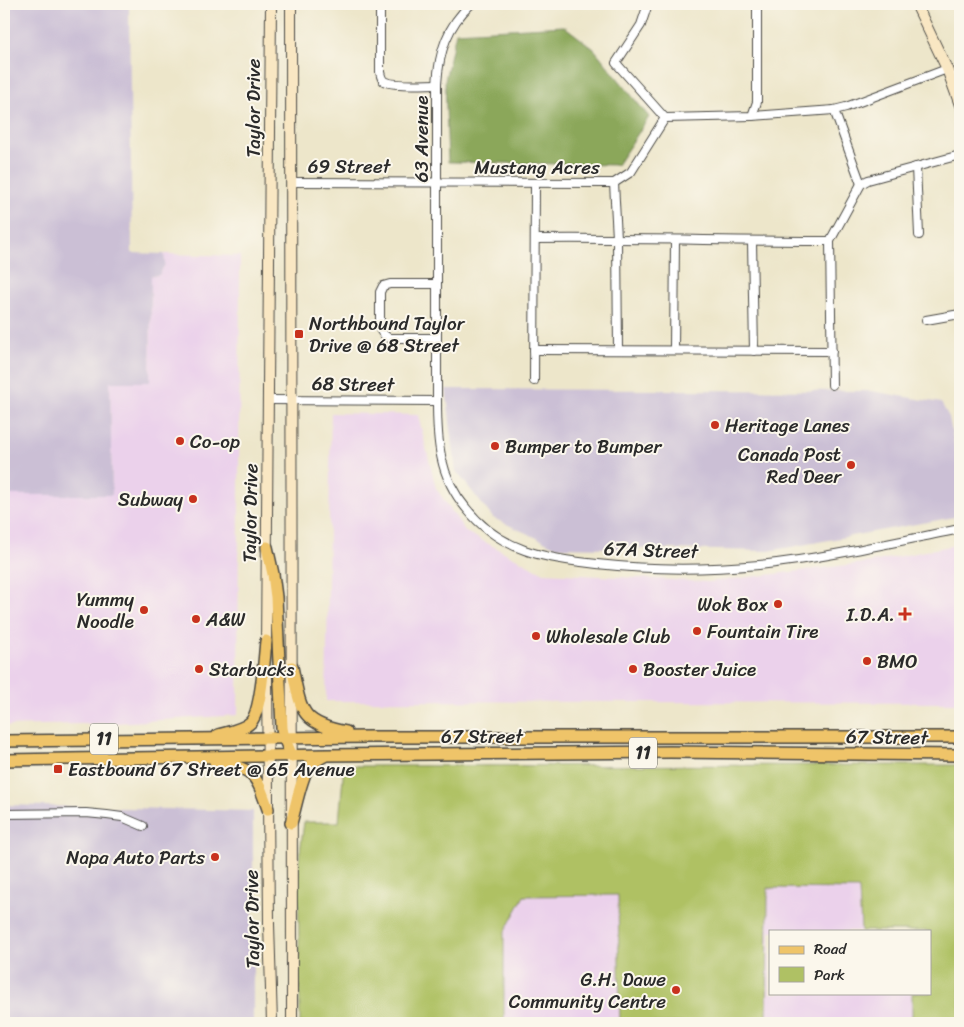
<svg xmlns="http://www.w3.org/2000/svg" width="964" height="1027" viewBox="0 0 964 1027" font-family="Sriracha,sans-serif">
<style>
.built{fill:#ebd1eb}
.industrial{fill:#cbbfd5}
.green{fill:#afc164;stroke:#6d7648}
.forest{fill:#8ba75a;stroke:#5b6942}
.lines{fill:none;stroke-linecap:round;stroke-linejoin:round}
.street-casing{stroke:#484743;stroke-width:10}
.secondary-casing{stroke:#484743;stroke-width:12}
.primary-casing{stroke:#484743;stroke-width:14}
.street{stroke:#fff;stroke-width:8}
.secondary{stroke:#f9e7c3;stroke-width:10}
.primary{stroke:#efc469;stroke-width:11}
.poi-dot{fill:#c8321e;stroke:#fbf7ec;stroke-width:2}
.labels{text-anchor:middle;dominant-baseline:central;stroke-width:4;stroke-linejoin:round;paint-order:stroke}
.shield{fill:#fbf7ec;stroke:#696865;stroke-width:1}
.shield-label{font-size:18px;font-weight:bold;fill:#2b2b2b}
.street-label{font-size:19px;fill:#2b2b2b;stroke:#fbf7ec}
.poi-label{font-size:19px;fill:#2b2b2b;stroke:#fbf7ec;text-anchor:start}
</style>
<rect width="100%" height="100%" fill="#fbf7ec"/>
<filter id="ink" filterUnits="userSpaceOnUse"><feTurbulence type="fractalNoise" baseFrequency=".02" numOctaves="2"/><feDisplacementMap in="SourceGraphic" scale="10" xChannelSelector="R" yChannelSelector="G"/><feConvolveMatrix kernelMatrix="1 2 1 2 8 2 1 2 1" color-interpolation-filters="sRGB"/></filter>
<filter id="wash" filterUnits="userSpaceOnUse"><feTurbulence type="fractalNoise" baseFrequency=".0096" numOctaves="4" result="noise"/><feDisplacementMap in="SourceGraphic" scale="20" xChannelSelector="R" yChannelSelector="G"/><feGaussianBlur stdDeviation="1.12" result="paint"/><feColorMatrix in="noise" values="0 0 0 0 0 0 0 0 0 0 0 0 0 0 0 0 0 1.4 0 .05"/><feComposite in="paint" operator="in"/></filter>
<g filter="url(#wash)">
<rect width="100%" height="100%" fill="#ede6ca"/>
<g class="built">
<polygon points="164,254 240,256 238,715 116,723 4,726 4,495 112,495 110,382 150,382 151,276 159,275 165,264"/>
<polygon points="331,413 418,415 436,488 466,532 544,573 709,582 872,562 960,544 960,703 326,701"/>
<polygon points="767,888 859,889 861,931 770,931 770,993 912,993 912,1023 767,1023"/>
<polygon points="618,895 620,1023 504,1023 503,933 524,896"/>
</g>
<g class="industrial">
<polygon points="4,4 129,4 132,253 164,254 165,264 159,275 151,276 150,382 110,382 112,495 4,495"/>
<polygon points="446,389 871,391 941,403 949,417 960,475 960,516 769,551 557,547 493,518 456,471"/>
<polygon points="4,805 253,811 253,1023 4,1023"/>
</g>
<polygon class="green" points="960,765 960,1023 912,1023 912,993 930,993 930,931 861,931 859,889 768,888 767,1023 620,1023 618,895 524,896 504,933 504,1023 300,1023 298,867 304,822 339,822 344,766"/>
<polygon class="forest" points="564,26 594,49 649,117 617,165 448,162 445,80 456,32"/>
</g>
<g filter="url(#ink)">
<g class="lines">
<defs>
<g id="street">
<path d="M380 4V72C381 77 382 81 386 82 395 86 426 84 437 84"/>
<path d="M471 4C447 26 439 52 437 84V401C437 441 439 476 466 508 501 552 545 558 597 564 651 570 705 570 759 565 827 558 894 542 960 529"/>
<polyline points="648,4 641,25 616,63 665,118 752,116 834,110 846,107 947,69"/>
<polyline points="950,78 960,74"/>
<polyline points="834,110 861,184"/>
<polyline points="752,116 757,102 757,4"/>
<polyline points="916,167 919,235"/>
<polyline points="291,182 614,183 631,172 665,118"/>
<polyline points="614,183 617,238 618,350"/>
<path d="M535 239C633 238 732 241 830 241"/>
<polyline points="752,241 754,351"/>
<polyline points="926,320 960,314"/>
<path d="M437 338H389C385 336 382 334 380 329V292L383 286 390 284H437"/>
<polyline points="534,350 832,351"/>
<polyline points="674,350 675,240"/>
<polyline points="534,381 535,183"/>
<polyline points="832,385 830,241 861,184 868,180 960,155"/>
<polyline points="269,400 437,401"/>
<polyline points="4,814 86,813 107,815 122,817 143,826"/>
</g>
<g id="secondary">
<polyline points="291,4 292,1023"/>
<polyline points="916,4 947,69 960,105"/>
<polyline points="266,647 271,4"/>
<polyline points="267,672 269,924 272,1023"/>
</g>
<g id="primary">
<polyline points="267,547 273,574 276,597 282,728 284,738 292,756"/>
<path d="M292 667C301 709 299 723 346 732"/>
<path d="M218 735C229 732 243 730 251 722 262 709 264 659 266 641"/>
<polyline points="4,741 370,737 960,737"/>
<polyline points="4,760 326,755 670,752 960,755"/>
<path d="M215 762C254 768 256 774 268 809"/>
<path d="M291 823C295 810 301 778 308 768 312 763 318 759 324 756"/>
</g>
</defs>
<use href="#street" class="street-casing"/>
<use href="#secondary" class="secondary-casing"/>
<use href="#primary" class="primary-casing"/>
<use href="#street" class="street"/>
<use href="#secondary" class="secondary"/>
<use href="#primary" class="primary"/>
</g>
</g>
<g class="poi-dot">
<rect x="294" y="329" width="10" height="10" rx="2.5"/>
<circle cx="715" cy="425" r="5"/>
<circle cx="180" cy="441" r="5"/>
<circle cx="495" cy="446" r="5"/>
<circle cx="851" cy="465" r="5"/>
<circle cx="193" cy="499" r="5"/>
<circle cx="778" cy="604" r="5"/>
<circle cx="144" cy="610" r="5"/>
<path d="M902.5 606.5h5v5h5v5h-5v5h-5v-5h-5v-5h5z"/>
<circle cx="196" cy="619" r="5"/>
<circle cx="697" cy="631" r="5"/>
<circle cx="536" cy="636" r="5"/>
<circle cx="867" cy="661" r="5"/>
<circle cx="199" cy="669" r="5"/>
<circle cx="633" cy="669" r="5"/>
<rect x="53" y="764" width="10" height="10" rx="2.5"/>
<circle cx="215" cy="857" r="5"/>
<circle cx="676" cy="990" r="5"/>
</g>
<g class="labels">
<g class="shield">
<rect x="90" y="723.5" width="28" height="31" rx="4"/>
<rect x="629" y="737.5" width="28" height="31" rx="4"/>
</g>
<g class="shield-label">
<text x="104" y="739">11</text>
<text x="643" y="753">11</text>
</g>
<g class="street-label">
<text transform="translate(253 108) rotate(-90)">Taylor Drive</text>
<text transform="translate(421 139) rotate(-90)">63 Avenue</text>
<text x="349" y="166">69 Street</text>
<text x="537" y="167">Mustang Acres</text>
<text transform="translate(353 384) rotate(1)">68 Street</text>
<text transform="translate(250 513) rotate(-89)">Taylor Drive</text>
<text transform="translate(651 550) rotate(2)">67A Street</text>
<text x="482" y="736">67 Street</text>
<text transform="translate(887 737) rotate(1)">67 Street</text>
<text transform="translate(252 919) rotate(-91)">Taylor Drive</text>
</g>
<g class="poi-label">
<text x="309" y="323">Northbound Taylor<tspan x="309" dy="22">Drive @ 68 Street</tspan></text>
<text x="725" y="425">Heritage Lanes</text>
<text x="190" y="441">Co-op</text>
<text x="505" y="446">Bumper to Bumper</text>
<text x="841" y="454" text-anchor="end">Canada Post<tspan x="841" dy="22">Red Deer</tspan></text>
<text x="183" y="499" text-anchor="end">Subway</text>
<text x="134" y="599" text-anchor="end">Yummy<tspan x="134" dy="22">Noodle</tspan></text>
<text x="768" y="604" text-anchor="end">Wok Box</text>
<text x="895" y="614" text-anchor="end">I.D.A.</text>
<text x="206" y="619">A&amp;W</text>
<text x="707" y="631">Fountain Tire</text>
<text x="546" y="636">Wholesale Club</text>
<text x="877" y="661">BMO</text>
<text x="209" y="669">Starbucks</text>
<text x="643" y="669">Booster Juice</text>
<text x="68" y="769">Eastbound 67 Street @ 65 Avenue</text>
<text x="205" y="857" text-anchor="end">Napa Auto Parts</text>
<text x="666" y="979" text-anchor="end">G.H. Dawe<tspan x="666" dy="22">Community Centre</tspan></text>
</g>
</g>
<rect width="964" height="1027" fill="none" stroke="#fbf7ec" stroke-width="20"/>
<rect x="769" y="930" width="162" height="65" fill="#fbf7ec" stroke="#a8a59f"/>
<rect x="779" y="946" width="25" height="8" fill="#efc469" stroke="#a8a59f"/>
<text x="814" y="954" font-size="15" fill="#2b2b2b">Road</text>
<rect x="779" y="967" width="25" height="15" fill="#afc164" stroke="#a8a59f"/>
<text x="814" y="980" font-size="15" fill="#2b2b2b">Park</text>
</svg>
